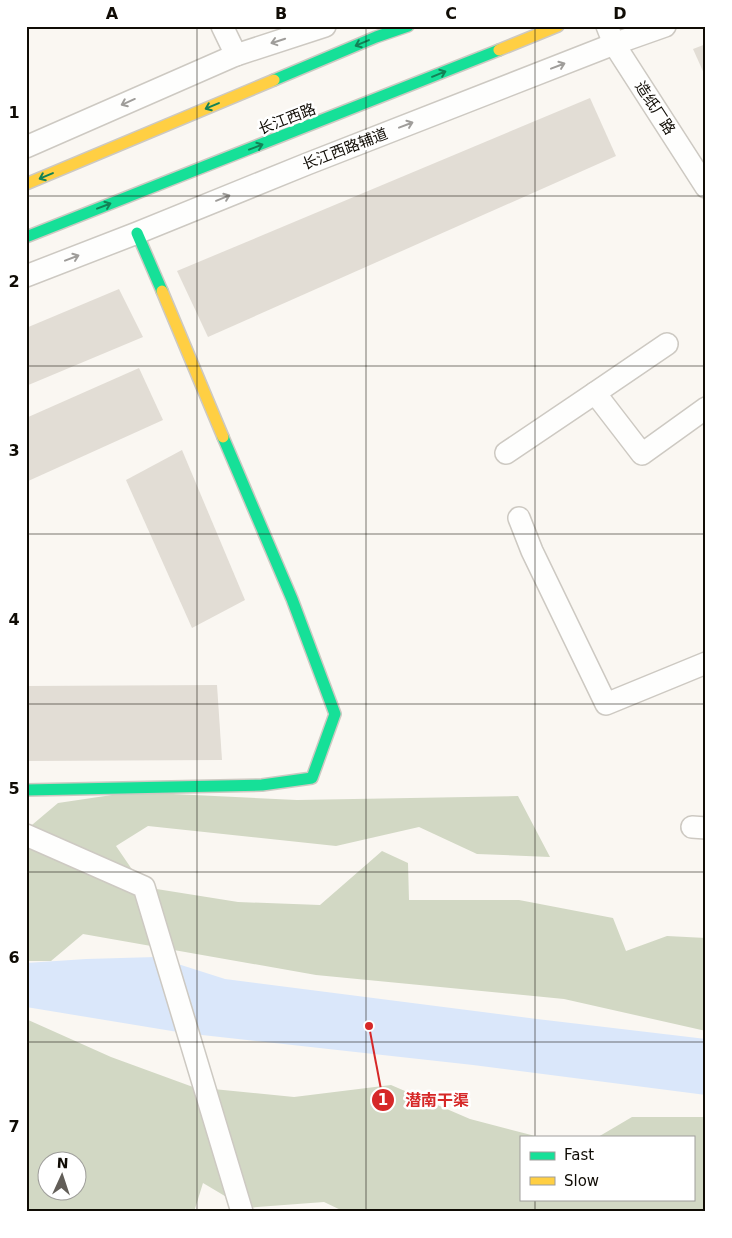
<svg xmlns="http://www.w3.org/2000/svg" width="732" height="1238" viewBox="0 0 732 1238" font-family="'DejaVu Sans','Noto Sans SC',sans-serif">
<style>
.forest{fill:#d2d8c4;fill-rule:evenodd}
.water{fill:#dae7fa}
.building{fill:#e2ddd5}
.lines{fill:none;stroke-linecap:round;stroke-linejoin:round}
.street-casing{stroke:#cdc9c2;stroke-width:24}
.fast-casing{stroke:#cdc9c2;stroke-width:14}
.slow-casing{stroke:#cdc9c2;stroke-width:14}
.street{stroke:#fefefd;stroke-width:21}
.fast{stroke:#16e098;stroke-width:11}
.slow{stroke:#ffcf43;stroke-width:11}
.oneway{stroke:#9f9d9a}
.oneway2{stroke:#138156}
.grid{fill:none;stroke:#100c05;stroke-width:1;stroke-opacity:0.55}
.labels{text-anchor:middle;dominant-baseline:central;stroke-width:5;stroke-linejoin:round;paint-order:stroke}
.street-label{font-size:15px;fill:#100c05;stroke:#fff}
.leader{fill:none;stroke:#d62828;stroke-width:2}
.callout-dot{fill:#d62828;stroke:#fff;stroke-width:2}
.mark-label{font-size:15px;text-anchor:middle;font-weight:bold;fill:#fff}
.callout-label{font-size:16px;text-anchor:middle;font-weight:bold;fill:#d62828;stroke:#fff;stroke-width:5;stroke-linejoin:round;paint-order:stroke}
.neatline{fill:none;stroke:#100c05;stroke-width:2}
.grid-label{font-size:16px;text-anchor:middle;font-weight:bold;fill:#100c05}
</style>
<rect width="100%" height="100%" fill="#faf7f2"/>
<g class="forest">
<polygon points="132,792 297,800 518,796 550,857 477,854 419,827 336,846 148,826 116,846 144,887 238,902 320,905 382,851 408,863 409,900 519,900 613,918 626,951 667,936 706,938 706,1031 564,999 316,975 83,934 51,961 26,961 26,830 58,803"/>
<path d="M26 1019 111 1057 193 1087 294 1097 391 1085 470 1119 539 1137H521V1199H693V1137H598L632 1117H706V1212H345L324 1202 245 1208 203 1183 194 1212H26ZM48 1160H78V1190H48Z"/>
</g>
<polygon class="water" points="156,957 225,979 537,1019 706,1039 706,1095 473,1065 184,1033 26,1007 26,963 86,959"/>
<g class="building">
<polygon points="706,44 706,78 693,49"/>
<polygon points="590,98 616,156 208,337 177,271"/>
<polygon points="119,289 143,337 26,386 26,328"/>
<polygon points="139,368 163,420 26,482 26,418"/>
<polygon points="182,450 245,600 192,628 126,480"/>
<polygon points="217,685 222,760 26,761 26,686"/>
</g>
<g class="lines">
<defs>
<g id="street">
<polyline points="222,26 236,55"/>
<polyline points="607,26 614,44 706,187"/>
<polyline points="26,147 236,55 325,26"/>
<polyline points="26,276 137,233 307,164 614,44 665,26"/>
<polyline points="595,393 667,344"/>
<polyline points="506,453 595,393 642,454 706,408"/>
<polyline points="519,518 532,551 606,704 706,663"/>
<polyline points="692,827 706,828"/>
<polyline points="26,835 144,887 242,1212"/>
</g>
<g id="fast">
<polyline points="274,80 376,37 408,26"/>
<polyline points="137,233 162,291"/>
<polyline points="26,237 499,50"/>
<polyline points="26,790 262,785 312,778 335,714 292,599 223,437"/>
</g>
<g id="slow">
<polyline points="499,50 558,26"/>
<polyline points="26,184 274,80"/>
<polyline points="162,291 223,437"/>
</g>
</defs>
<use href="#street" class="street-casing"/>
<use href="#fast" class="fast-casing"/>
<use href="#slow" class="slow-casing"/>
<use href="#street" class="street"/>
<use href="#fast" class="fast"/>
<use href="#slow" class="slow"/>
</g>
<defs><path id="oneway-shaft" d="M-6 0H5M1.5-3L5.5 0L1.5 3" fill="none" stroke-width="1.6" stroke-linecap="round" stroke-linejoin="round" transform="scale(1.25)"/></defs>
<g class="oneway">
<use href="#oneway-shaft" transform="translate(278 41) rotate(162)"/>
<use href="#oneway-shaft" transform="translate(558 66) rotate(-21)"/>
<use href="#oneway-shaft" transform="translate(128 102) rotate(156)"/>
<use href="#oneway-shaft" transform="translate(406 125) rotate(-21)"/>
<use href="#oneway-shaft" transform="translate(223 198) rotate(-22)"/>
<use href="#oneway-shaft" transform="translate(72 258) rotate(-21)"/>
</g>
<g class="oneway2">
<use href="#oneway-shaft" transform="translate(362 43) rotate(157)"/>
<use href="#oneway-shaft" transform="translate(439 74) rotate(-22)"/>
<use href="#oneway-shaft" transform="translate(212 106) rotate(157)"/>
<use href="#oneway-shaft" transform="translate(256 147) rotate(-21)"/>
<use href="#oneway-shaft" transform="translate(46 176) rotate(157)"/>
<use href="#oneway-shaft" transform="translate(104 206) rotate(-21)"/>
</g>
<path class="grid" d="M197 26V1212M366 26V1212M535 26V1137M26 196H706M26 366H706M26 534H706M26 704H706M26 872H706M26 1042H706M535 1199V1212"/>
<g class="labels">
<g class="street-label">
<text transform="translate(655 108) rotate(57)">造纸厂路</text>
<text transform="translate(287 119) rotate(-21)">长江西路</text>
<text transform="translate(345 149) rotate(-21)">长江西路辅道</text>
</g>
</g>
<path class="leader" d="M369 1026L383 1100"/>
<g class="callout-dot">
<circle cx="369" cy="1026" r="5"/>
<circle cx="383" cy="1100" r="12"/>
</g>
<g class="mark-label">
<text x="383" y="1105">1</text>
</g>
<g class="callout-label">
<text x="437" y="1106">潜南干渠</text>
</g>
<rect width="732" height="1238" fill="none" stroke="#ffffff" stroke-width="55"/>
<rect x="520" y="1136" width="175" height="65" fill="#ffffff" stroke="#9f9e9b"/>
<rect x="530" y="1152" width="25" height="8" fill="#16e098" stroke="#9f9e9b"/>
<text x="564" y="1160" font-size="15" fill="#100c05">Fast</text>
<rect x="530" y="1177" width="25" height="8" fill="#ffcf43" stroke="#9f9e9b"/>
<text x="564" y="1186" font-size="15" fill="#100c05">Slow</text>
<g transform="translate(62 1176) rotate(3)"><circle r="24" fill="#ffffff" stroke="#9f9e9b"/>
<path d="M0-4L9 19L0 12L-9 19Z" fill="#625e58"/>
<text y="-8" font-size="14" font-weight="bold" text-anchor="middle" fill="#100c05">N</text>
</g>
<rect x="28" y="28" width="676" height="1182" class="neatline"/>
<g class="grid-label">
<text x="112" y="19">A</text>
<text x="281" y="19">B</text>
<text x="451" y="19">C</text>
<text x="620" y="19">D</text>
<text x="14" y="118">1</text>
<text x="14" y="287">2</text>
<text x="14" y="456">3</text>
<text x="14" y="625">4</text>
<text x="14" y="794">5</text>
<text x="14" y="963">6</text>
<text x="14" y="1132">7</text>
</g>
</svg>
